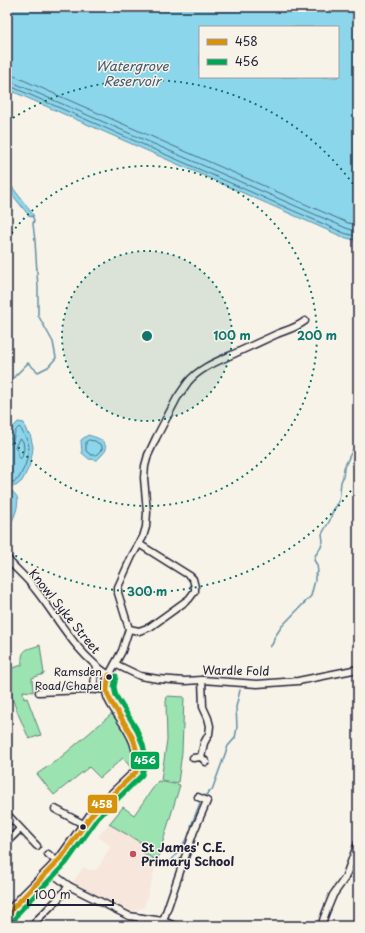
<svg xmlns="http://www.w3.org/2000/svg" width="365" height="933" viewBox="0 0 365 933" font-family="'Playpen Sans',sans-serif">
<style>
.built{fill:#f7e6db}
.green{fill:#9be3b1;stroke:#5e8276}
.water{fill:#8bd6eb;stroke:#618ea5;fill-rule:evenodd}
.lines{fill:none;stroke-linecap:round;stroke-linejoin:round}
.shore{stroke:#4c6a81;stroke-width:1}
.stream{stroke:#618ea5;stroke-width:1.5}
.street-casing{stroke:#22223b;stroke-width:9}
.secondary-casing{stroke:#22223b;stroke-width:12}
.street{stroke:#f7f3e8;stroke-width:6}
.secondary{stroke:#f7f3e8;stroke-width:9}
.bus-1-casing{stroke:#f7f3e8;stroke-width:8}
.bus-2-casing{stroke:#f7f3e8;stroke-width:8}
.bus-1{stroke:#d79209;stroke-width:5}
.bus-2{stroke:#00a651;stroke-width:5}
.ring{fill:none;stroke:#0f766e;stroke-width:2;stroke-dasharray:2 4}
.bus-dot{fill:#22223b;stroke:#f7f3e8;stroke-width:1.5}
.poi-dot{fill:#d1495b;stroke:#f7f3e8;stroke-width:1.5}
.labels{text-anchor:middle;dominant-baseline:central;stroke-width:3;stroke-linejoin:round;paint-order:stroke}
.bus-label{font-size:11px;fill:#22223b;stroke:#f7f3e8;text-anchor:end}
.street-label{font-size:12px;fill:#22223b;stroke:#f7f3e8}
.poi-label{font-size:12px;font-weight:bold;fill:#22223b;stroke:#f7f3e8;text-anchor:start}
.water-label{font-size:13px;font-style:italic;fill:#425870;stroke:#f7f3e8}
.centre{fill:#0f766e;stroke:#f7f3e8;stroke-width:2}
.ring-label{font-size:12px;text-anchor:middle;font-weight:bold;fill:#0f766e;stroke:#f7f3e8;stroke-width:3;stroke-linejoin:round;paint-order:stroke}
.line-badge{stroke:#f7f3e8;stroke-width:1.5}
.badge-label{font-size:11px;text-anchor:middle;font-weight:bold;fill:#fff}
</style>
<rect width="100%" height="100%" fill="#f7f3e8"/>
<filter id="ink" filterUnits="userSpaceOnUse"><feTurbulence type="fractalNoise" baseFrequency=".025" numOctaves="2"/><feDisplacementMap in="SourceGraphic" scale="8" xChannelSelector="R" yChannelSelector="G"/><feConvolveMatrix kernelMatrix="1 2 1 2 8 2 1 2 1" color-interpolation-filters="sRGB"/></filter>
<g filter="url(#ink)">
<polygon class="built" points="158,781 180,785 144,907 131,912 73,882 83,867 89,870 96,870 98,868 111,846 98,837 123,807 134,815"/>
<g class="green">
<path d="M40 645 44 674 32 678 33 692 23 691 24 699 27 698 41 735 29 739C20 717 7 694 7 670L22 665C21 648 26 650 40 645Z"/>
<polygon points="167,696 184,697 182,752 178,783 161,780 167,740 166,702"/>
<polygon points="114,712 122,722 135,753 132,769 123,758 100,778 89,767 54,795 37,774 60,758"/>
<polygon points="158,781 180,785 157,861 142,852 145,845 109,824 123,807 134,815"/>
</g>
<g class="water">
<path d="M7 7H358V241L343 237 7 89ZM200 27H338V77H200Z"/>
<polygon points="7,180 34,216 30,217 7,188"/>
<polygon points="18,422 24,423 27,433 30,434 33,447 32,455 29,467 22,481 16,486 9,486 7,480 9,458 8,445 11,429"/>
<path d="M88 435C97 438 106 439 106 450L102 455 97 460 89 459 82 453 81 440Z"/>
<path d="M12 491C14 493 16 495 17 497 20 505 13 521 8 528L7 526V494Z"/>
</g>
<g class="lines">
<g class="shore">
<polyline points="7,75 14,76 348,223 358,225"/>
<polyline points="7,81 12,82 346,228 358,232"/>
<polyline points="7,86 10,86 344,233 358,237"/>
<polygon points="20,439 23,441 24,448 22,457 20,459 18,457 18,452 15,447 18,441"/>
<polygon points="89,440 95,441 102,446 102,449 96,455 91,455 86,451 86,442"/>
<path d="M7 445C17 443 11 433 19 427 23 430 22 434 27 438L29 447 28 455 25 466 19 478 14 482 7 481"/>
</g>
<g class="stream">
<polyline points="7,387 15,376 28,363 38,372 48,367 56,358 53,342 38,315 38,288 35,241 33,224 34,220 32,216"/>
<polyline points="270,647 273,643 274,638 282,626 311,596 315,580 315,576 318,572 317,565 314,560 315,556 321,547 323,541 322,534 330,520 332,513 339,501 341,482 343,477 344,468 350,455 358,441"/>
<polyline points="206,795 209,791 212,790 228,746 235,738 237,727 236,707 240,690"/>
<polyline points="191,826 200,803"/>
<polyline points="162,864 165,862 172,861 173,858 180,850 186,839"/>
</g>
<defs>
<g id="street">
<path d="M7 557 10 562C18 571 28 579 35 589 59 619 76 654 109 675L122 651 129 629 118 593V587L132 556 143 537 146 527 147 512 144 478 145 466 148 455 156 438 177 398 188 382C200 367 221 360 238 352 251 346 264 340 277 334 287 330 296 328 305 321"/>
<polyline points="129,629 139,631 150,627 189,599 195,591 195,587 193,579 190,576 139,544"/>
<polyline points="115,664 140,676 158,679 185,681 202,680 257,684 298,681 358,669"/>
<polyline points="95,690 94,675 97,667"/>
<polyline points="39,692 107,689"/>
<polyline points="201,757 204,743 209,734 210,726 208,718 203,707 202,680"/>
<polyline points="193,758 201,757 206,762"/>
<polyline points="55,809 85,825"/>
<polyline points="7,814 37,846"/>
<polyline points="7,842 20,829"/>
<polyline points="48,854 57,862"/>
<polyline points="49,871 69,886 129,916 163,921 175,926"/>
<polyline points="163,921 194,831 207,801 198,797"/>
<polyline points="33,926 36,921 57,900 69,886"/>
<polyline points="140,926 142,918"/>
<polyline points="323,926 322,923 326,912 333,895 345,878 358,843"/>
</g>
<path id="secondary" d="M7 920 12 909 24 896 49 871 61 858 93 813 136 772C143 747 129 730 116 710 113 705 109 700 108 694 106 688 108 681 109 675"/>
</defs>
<use href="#street" class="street-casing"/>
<use href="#secondary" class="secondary-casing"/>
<use href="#street" class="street"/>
<use href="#secondary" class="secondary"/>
<defs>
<path id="bus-1" d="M7 920 12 909 61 858 93 813 136 772C141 747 131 733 118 713 114 706 108 699 107 691 107 685 108 680 109 675"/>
<polyline id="bus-2" points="13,923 18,913 66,863 98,818 142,775 145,763 145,754 143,745 136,728 116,696 114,687 116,676"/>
</defs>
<use href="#bus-1" class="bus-1-casing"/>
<use href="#bus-2" class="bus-2-casing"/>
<use href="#bus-1" class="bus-1"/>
<use href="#bus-2" class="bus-2"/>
</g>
</g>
<circle cx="147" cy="336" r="85" fill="#0f766e" fill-opacity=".12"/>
<g class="ring">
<circle cx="147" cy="336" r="85"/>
<path d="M8 238A170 170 0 1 1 8 434"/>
<path d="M358 481A256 256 0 0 1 8 551M8 121A256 256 0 0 1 358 191"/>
</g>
<g class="bus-dot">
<circle cx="109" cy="677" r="3.5"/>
<circle cx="83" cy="827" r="3.5"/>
</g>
<circle class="poi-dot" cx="133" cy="854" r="4"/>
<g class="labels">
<g class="bus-label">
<text x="102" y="671">Ramsden<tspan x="102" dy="14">Road/Chapel</tspan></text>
</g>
<g class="street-label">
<text transform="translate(65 611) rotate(51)">Knowl Syke Street</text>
<text transform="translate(236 670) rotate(1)">Wardle Fold</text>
</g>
<g class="poi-label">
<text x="141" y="847">St James' C.E.<tspan x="141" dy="14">Primary School</tspan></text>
</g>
<g class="water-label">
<text x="132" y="65">Watergrove<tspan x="132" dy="15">Reservoir</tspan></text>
</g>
</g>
<circle cx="147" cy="336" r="6" class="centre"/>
<g class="ring-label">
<text x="232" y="340">100 m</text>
<text x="317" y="340">200 m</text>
<text x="147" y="596">300 m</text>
</g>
<g class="line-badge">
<rect x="130" y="751" width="30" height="19" rx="4" fill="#00a651"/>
<rect x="87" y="794" width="31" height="20" rx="4" fill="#d79209"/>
</g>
<g class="badge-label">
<text x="145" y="764">456</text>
<text x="102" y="808">458</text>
</g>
<rect width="365" height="933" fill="none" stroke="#f7f3e8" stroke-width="24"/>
<rect x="12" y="12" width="341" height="909" fill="none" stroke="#22223b" stroke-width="1.5" filter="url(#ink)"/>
<rect x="199" y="26" width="140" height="52" fill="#f7f3e8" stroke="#a29fa3"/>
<rect x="207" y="39" width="20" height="6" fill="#d79209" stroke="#a29fa3"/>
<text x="235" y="46" font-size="12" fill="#22223b">458</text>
<rect x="207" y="59" width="20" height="6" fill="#00a651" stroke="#a29fa3"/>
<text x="235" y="66" font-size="12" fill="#22223b">456</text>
<path d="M28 899v6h85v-6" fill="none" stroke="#22223b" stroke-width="2"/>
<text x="34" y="899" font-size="12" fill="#22223b" stroke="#f7f3e8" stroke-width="3" paint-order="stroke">100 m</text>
</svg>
